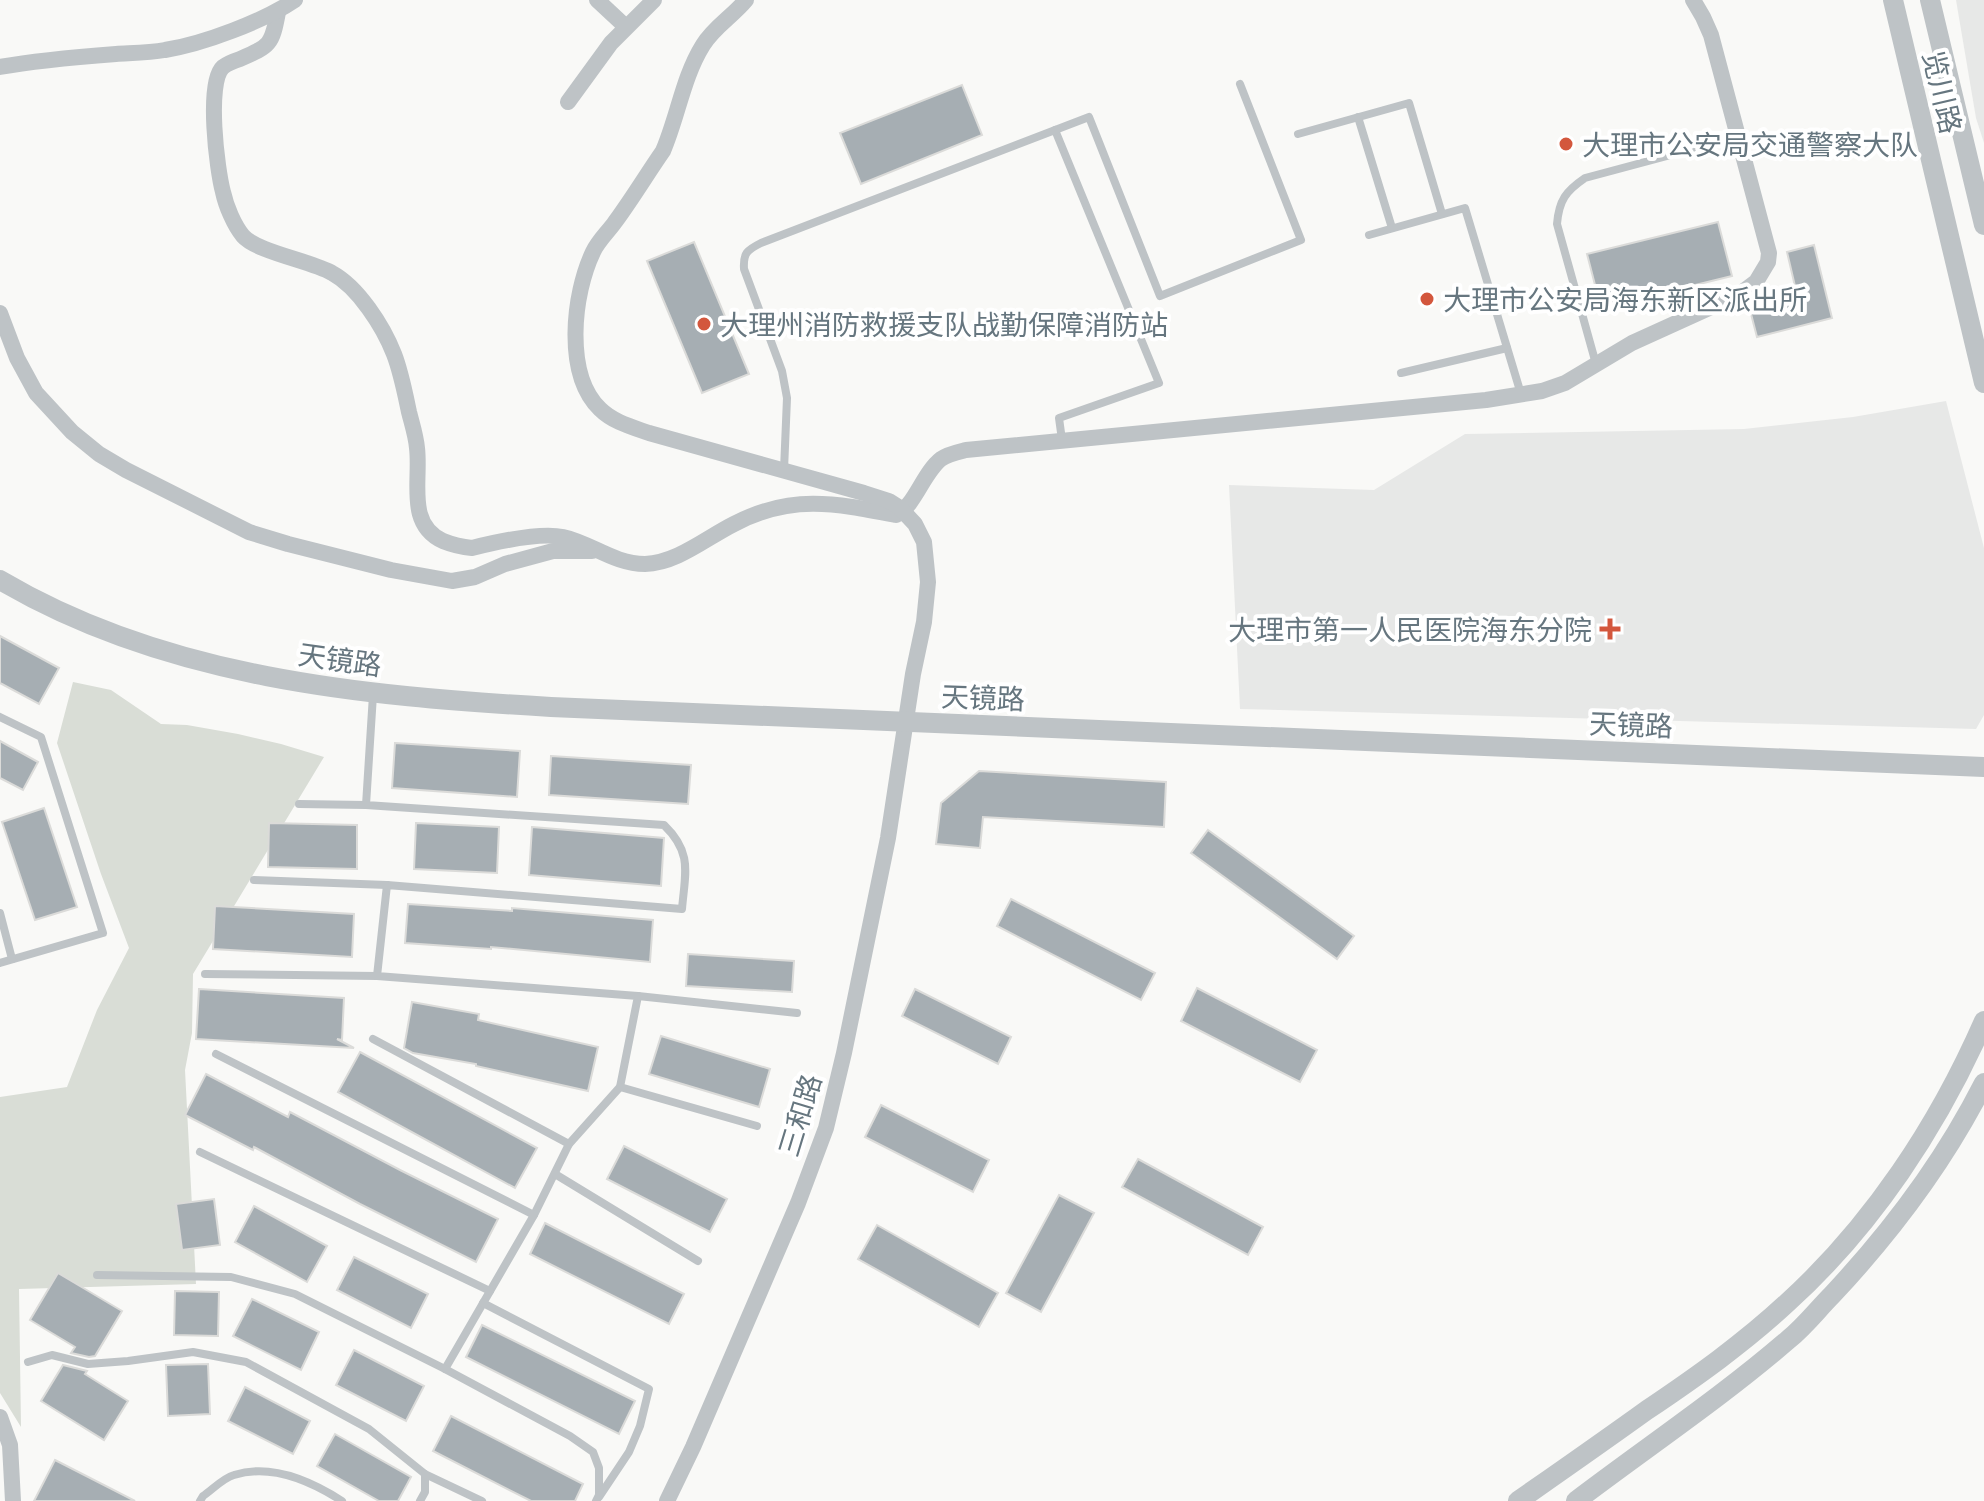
<svg xmlns="http://www.w3.org/2000/svg" width="1984" height="1501" viewBox="0 0 1984 1501" font-family="'Open Sans','Noto Sans SC',sans-serif">
<style>
.built{fill:#e7e8e7}
.green{fill:#d9ddd6}
.building{fill:#a6aeb3;stroke:#dbdbd9;stroke-width:2}
.lines{fill:none;stroke-linecap:round;stroke-linejoin:round}
.service{stroke:#bec3c6;stroke-width:8}
.minor{stroke:#bec3c6;stroke-width:16}
.tertiary{stroke:#bec3c6;stroke-width:20}
.poi-dot{fill:#d3573d;stroke:#fff;stroke-width:3}
.labels{text-anchor:middle;dominant-baseline:central;stroke-width:8;stroke-linejoin:round;paint-order:stroke}
.street-label{font-size:28px;fill:#66767f;stroke:#fff}
.poi-label{font-size:28px;fill:#66767f;stroke:#fff;text-anchor:start}
</style>
<rect width="100%" height="100%" fill="#f9f9f7"/>
<g class="built">
<polygon points="1956,0 1984,0 1984,143 1976,118"/>
<polygon points="1946,401 1984,548 1984,715 1976,729 1240,709 1229,485 1374,490 1465,434 1744,429 1853,417"/>
</g>
<polygon class="green" points="73,682 111,690 161,724 187,725 238,734 281,744 324,757 193,974 192,1033 185,1070 196,1284 19,1289 21,1427 0,1393 0,1097 67,1087 97,1010 129,948 101,874 57,743"/>
<g class="building">
<polygon points="962,85 982,135 861,184 840,133"/>
<polygon points="1718,222 1732,276 1601,308 1587,254"/>
<polygon points="694,242 749,374 702,393 647,261"/>
<polygon points="1814,245 1832,318 1757,337 1750,310 1798,299 1787,252"/>
<polygon points="0,636 59,668 39,704 0,683"/>
<polygon points="0,741 38,762 23,790 0,778"/>
<polygon points="395,743 520,751 517,797 392,788"/>
<polygon points="551,756 691,765 688,804 549,795"/>
<polygon points="979,771 1166,782 1164,827 983,817 980,848 936,844 941,803"/>
<polygon points="44,808 77,907 35,920 2,822"/>
<polygon points="269,823 357,825 357,869 268,867"/>
<polygon points="416,823 499,827 497,873 414,869"/>
<polygon points="532,827 664,838 661,886 529,875"/>
<polygon points="1208,830 1354,936 1337,959 1191,853"/>
<polygon points="1011,899 1155,973 1141,1000 997,926"/>
<polygon points="408,904 512,911 512,908 653,920 650,962 491,947 491,949 405,943"/>
<polygon points="215,906 354,914 352,957 213,949"/>
<polygon points="688,954 794,961 792,992 686,986"/>
<polygon points="1197,988 1317,1050 1300,1082 1181,1021"/>
<polygon points="199,989 344,998 342,1040 337,1039 354,1048 196,1039"/>
<polygon points="915,989 1011,1037 998,1064 902,1016"/>
<polygon points="412,1002 479,1014 478,1020 598,1047 588,1091 476,1066 476,1064 413,1053 404,1048"/>
<polygon points="661,1036 770,1069 759,1107 649,1074"/>
<polygon points="360,1052 537,1148 515,1188 338,1092"/>
<polygon points="206,1074 288,1117 290,1112 400,1170 498,1219 476,1262 360,1204 254,1147 253,1150 185,1115"/>
<polygon points="881,1105 989,1160 973,1192 865,1137"/>
<polygon points="624,1146 727,1199 710,1232 607,1179"/>
<polygon points="1138,1159 1263,1227 1248,1255 1122,1187"/>
<polygon points="1059,1195 1094,1213 1041,1312 1006,1293"/>
<polygon points="214,1199 220,1245 182,1250 176,1204"/>
<polygon points="254,1206 327,1246 307,1282 235,1242"/>
<polygon points="545,1223 684,1294 669,1324 530,1254"/>
<polygon points="877,1225 998,1293 979,1327 858,1259"/>
<polygon points="354,1257 428,1294 411,1328 337,1290"/>
<polygon points="58,1273 122,1311 95,1356 89,1357 71,1353 75,1347 30,1320"/>
<polygon points="175,1291 219,1292 218,1336 174,1335"/>
<polygon points="252,1299 319,1332 301,1370 233,1336"/>
<polygon points="482,1325 635,1401 619,1434 466,1357"/>
<polygon points="354,1350 424,1386 406,1421 336,1385"/>
<polygon points="208,1364 210,1414 168,1416 166,1365"/>
<polygon points="63,1365 87,1371 85,1374 128,1401 104,1440 41,1401"/>
<polygon points="245,1387 310,1421 293,1454 228,1421"/>
<polygon points="451,1416 583,1484 575,1501 531,1501 433,1451"/>
<polygon points="335,1434 411,1477 398,1501 379,1501 317,1466"/>
<polygon points="55,1460 135,1501 34,1501"/>
</g>
<g class="lines">
<g class="service">
<polyline points="1358,117 1392,228"/>
<polyline points="1055,130 1159,383 1059,418 1062,440"/>
<polyline points="1298,134 1409,103 1442,214"/>
<polyline points="1369,235 1465,208 1521,394"/>
<path d="M1596 364 1557 224C1559 200 1566 191 1585 178L1738 137"/>
<polyline points="1401,373 1507,348"/>
<path d="M784 470 787 398 782 371 744 269C743 253 747 250 761 243L1089 117 1160 296 1301 240 1240 84"/>
<path d="M373 695 366 805 664 825C693 853 685 873 682 909L387 885 377 976 638 996 620 1087 569 1144 534 1215 445 1369"/>
<polyline points="0,717 41,737 103,933 0,963"/>
<polyline points="299,804 366,805"/>
<polyline points="254,880 387,885"/>
<polyline points="0,913 12,959"/>
<polyline points="205,974 377,976"/>
<polyline points="638,996 797,1013"/>
<polyline points="373,1039 569,1144"/>
<polyline points="216,1054 534,1215"/>
<polyline points="620,1087 757,1126"/>
<polyline points="200,1152 490,1291"/>
<polyline points="555,1174 698,1261"/>
<polyline points="97,1275 231,1277 295,1294 445,1369 570,1436 593,1452 599,1468 599,1495 596,1501"/>
<polyline points="483,1303 649,1389 640,1426 629,1452 599,1497"/>
<polyline points="28,1362 52,1355 88,1364 128,1361 193,1352 246,1362 369,1429 425,1474 425,1492 420,1501"/>
<polyline points="425,1474 482,1501"/>
<path d="M200 1501 203 1496C212 1490 223 1478 234 1475 272 1463 311 1481 342 1501"/>
</g>
<g class="minor">
<polyline points="597,0 626,27"/>
<path d="M278 12C272 45 270 46 240 59 234 61 228 63 223 67 206 82 217 170 223 192 226 206 234 225 243 236 257 252 311 261 332 273 358 287 383 326 394 354 401 372 405 393 409 412 412 424 416 436 417 448 421 481 406 524 443 541 453 545 461 547 472 548 496 542 540 532 563 537 591 543 614 564 645 564 677 563 706 538 734 524 791 494 835 503 896 515 915 506 923 473 941 459 948 454 958 452 966 450L1486 400 1542 391 1565 383 1632 343 1740 294 1756 282 1768 262 1769 253 1711 35 1703 17 1693 0"/>
<path d="M0 67C38 60 77 57 116 54 132 53 149 53 165 50 203 44 264 21 295 0"/>
<polyline points="568,102 611,43 654,0"/>
<polyline points="0,313 17,358 36,393 72,432 99,454 126,470 249,532 288,544 391,570 452,581 475,577 505,564 553,551 592,551"/>
<polyline points="0,1417 10,1445 13,1501"/>
<path d="M667 1501 693 1447 798 1203 826 1128 844 1053 888 838 913 674 924 622 928 582 924 542 915 524 900 508 889 501 864 493 649 433C632 427 613 422 600 409 564 374 573 294 593 252 598 241 608 232 615 222 632 199 647 174 663 151 678 116 683 77 703 45 714 27 733 16 746 0"/>
</g>
<g class="tertiary">
<polyline points="1893,0 1984,383"/>
<polyline points="1930,0 1984,225"/>
<path d="M0 580C166 678 362 696 551 707L1984 767"/>
<path d="M1518 1501C1561 1471 1604 1441 1647 1410 1696 1377 1744 1343 1787 1303 1872 1226 1938 1126 1984 1021"/>
<path d="M1576 1501C1647 1447 1722 1397 1789 1339 1805 1326 1818 1309 1832 1295 1892 1231 1944 1162 1984 1083"/>
</g>
</g>
<g class="poi-dot">
<circle cx="1566" cy="144" r="8"/>
<circle cx="1427" cy="299" r="8"/>
<circle cx="704" cy="324" r="8"/>
<path d="M1606 617h8v8h8v8h-8v8h-8v-8h-8v-8h8z"/>
</g>
<g class="labels">
<g class="street-label">
<text transform="translate(1943 92) rotate(77)">览川路</text>
<text transform="translate(340 659) rotate(8)">天镜路</text>
<text transform="translate(983 697) rotate(2)">天镜路</text>
<text transform="translate(1631 724) rotate(2)">天镜路</text>
<text transform="translate(799 1115) rotate(-73)">三和路</text>
</g>
<g class="poi-label">
<text x="1582" y="144">大理市公安局交通警察大队</text>
<text x="1443" y="299">大理市公安局海东新区派出所</text>
<text x="720" y="324">大理州消防救援支队战勤保障消防站</text>
<text x="1592" y="629" text-anchor="end">大理市第一人民医院海东分院</text>
</g>
</g>
</svg>
